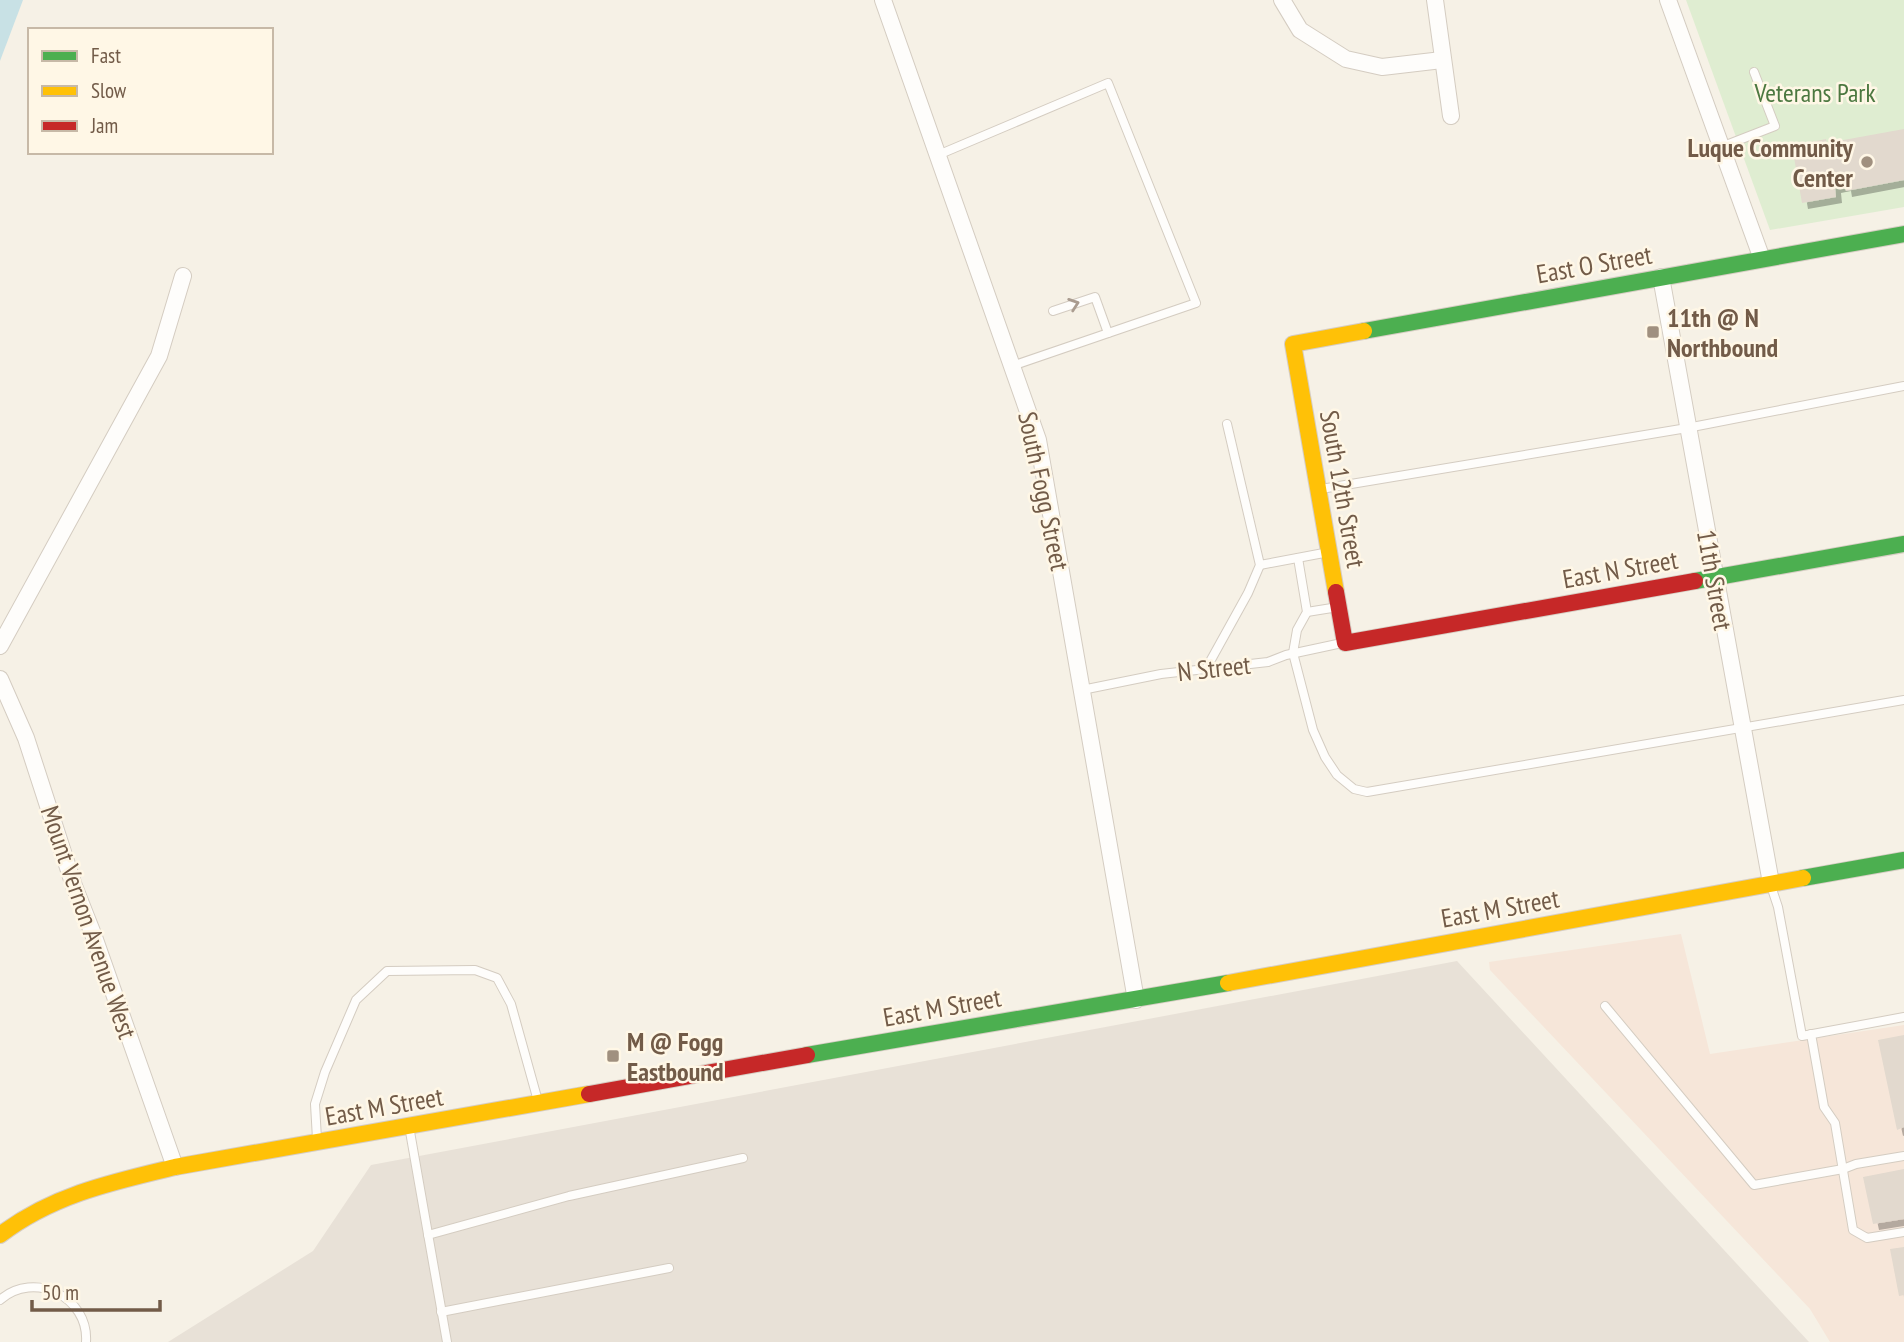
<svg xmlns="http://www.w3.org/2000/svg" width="1904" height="1342" viewBox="0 0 1904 1342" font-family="'PT Sans Narrow',sans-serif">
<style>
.commercial{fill:#f6e6d9}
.industrial{fill:#e8e1d7}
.green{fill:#dfedd1}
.water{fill:#c8e1e5}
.building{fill:#e2d9ce;filter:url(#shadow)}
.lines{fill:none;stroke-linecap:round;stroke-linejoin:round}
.lane-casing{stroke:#d4ccc1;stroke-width:10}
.street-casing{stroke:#d4ccc1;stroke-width:18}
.fast-casing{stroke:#d6cdc3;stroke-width:18}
.slow-casing{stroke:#d6cdc3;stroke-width:18}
.jam-casing{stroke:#d6cdc3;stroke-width:18}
.lane{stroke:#fefdfb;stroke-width:8}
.street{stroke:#fefdfb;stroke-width:16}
.fast{stroke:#4caf50;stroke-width:16}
.slow{stroke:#ffc107;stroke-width:16}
.jam{stroke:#c62828;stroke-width:16}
.oneway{stroke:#aa9c90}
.poi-dot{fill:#a0907f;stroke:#fff7e6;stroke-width:2.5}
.labels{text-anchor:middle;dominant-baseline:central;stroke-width:5;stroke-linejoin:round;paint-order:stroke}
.park-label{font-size:26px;fill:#4c7840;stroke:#fff7e6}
.poi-label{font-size:26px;font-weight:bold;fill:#725b48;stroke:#fff7e6;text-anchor:start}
.street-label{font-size:26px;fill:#725b48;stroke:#fff7e6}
</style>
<defs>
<filter id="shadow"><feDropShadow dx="6" dy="6" stdDeviation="0" flood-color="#0004"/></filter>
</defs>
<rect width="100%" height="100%" fill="#f6f1e6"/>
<polygon class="commercial" points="1681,934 1710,1054 1904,1025 1904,1342 1830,1342 1810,1309 1490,970 1489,962"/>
<polygon class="industrial" points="1457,961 1809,1342 168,1342 313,1251 371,1165"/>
<polygon class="green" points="1686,0 1904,0 1904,207 1770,230"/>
<polygon class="water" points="0,0 23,0 0,61"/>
<g class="building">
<polygon points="1904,129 1904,180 1846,191 1845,185 1835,187 1836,197 1802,203 1792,146 1826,139 1827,143"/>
<polygon points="1904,1035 1904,1127 1897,1130 1878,1040"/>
<polygon points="1904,1169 1904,1219 1873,1224 1863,1177"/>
<polygon points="1904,1247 1904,1295 1899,1296 1890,1249"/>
</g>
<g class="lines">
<defs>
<g id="lane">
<polyline points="1721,147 1775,126 1754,72"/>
<polyline points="938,155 1108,83 1196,303 1012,366"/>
<polyline points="1053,311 1095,297 1108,333"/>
<polyline points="1321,489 1687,428 1904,386"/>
<polyline points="1298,558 1307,612 1297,630 1293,653 1313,730 1325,757 1337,775 1354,789 1367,792 1904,700"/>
<polyline points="1260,565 1329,552"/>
<polyline points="1307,612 1338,607"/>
<polyline points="1207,667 1248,593 1260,565 1227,424"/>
<polyline points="1082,690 1161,674 1268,662 1286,655 1342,643"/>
<polyline points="1771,886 1778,907 1802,1036 1904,1017"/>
<polyline points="1605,1006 1754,1185 1843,1169 1856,1164 1904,1156"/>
<polyline points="1811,1034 1824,1107 1835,1123 1853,1230 1867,1238 1904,1232"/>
<polyline points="409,1126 447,1342"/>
<polyline points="317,1139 315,1104 325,1072 356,1000 387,971 475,970 497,978 511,1004 538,1101"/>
<polyline points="428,1235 569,1196 743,1158"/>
<path d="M0 1300C34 1270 89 1297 86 1342"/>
<polyline points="441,1312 669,1268"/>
</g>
<g id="street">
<polyline points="883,0 1038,440 1136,1000"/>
<polyline points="1282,0 1300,30 1346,59 1382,67 1442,60"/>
<polyline points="1435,0 1451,116"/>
<polyline points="1668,0 1762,259"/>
<polyline points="1661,277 1771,883"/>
<polyline points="0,646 159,356 183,276"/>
<polyline points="0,679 26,738 74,886 93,934 175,1167"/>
</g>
<g id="fast">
<polyline points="1364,331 1904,234"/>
<polyline points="1695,581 1904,544"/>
<polyline points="1803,878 1904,860"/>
<polyline points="807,1055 1228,983"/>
</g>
<g id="slow">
<polyline points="1336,592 1293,344 1364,331"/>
<polyline points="1228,983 1803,878"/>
<path d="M0 1235C52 1195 112 1182 175 1167L589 1094"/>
</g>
<g id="jam">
<polyline points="1336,592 1345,643 1695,581"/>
<polyline points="589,1094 807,1055"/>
</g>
</defs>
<use href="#lane" class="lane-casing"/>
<use href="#street" class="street-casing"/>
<use href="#fast" class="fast-casing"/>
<use href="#slow" class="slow-casing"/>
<use href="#jam" class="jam-casing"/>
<use href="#lane" class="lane"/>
<use href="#street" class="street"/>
<use href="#fast" class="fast"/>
<use href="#slow" class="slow"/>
<use href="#jam" class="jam"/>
</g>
<defs><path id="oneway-chevron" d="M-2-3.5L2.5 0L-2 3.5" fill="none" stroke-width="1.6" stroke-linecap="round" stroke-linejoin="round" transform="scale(1.75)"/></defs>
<use class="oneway" href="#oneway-chevron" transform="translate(1074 304) rotate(-19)"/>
<g class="poi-dot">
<circle cx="1867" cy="162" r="7"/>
<rect x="1646" y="325" width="14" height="14" rx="3.5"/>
<rect x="606" y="1049" width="14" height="14" rx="3.5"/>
</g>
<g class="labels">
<g class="park-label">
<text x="1815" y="92">Veterans Park</text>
</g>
<g class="poi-label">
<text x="1853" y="147" text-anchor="end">Luque Community<tspan x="1853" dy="30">Center</tspan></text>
<text x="1667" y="317">11th @ N<tspan x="1667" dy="30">Northbound</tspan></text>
<text x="627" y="1041">M @ Fogg<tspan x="627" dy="30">Eastbound</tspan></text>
</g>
<g class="street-label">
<text transform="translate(1594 264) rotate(-10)">East O Street</text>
<text transform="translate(1343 489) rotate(80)">South 12th Street</text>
<text transform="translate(1044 491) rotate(78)">South Fogg Street</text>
<text transform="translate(1620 569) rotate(-10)">East N Street</text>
<text transform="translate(1715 580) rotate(80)">11th Street</text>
<text transform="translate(1214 668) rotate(-6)">N Street</text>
<text transform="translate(1500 908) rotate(-10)">East M Street</text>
<text transform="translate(89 922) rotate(71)">Mount Vernon Avenue West</text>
<text transform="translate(942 1007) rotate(-10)">East M Street</text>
<text transform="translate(384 1106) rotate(-10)">East M Street</text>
</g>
</g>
<rect x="28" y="28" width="245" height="126" fill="#fff7e6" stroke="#c7b9a7" stroke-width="2"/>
<rect x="42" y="51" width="35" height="10" fill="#4caf50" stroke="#c7b9a7" stroke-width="2"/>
<text x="91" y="63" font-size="21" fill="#725b48">Fast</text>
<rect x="42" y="86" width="35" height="10" fill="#ffc107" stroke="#c7b9a7" stroke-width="2"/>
<text x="91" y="98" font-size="21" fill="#725b48">Slow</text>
<rect x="42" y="121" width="35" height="10" fill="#c62828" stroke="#c7b9a7" stroke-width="2"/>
<text x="91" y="133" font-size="21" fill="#725b48">Jam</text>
<path d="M32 1300v10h128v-10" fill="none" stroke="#725b48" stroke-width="3.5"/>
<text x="42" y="1300" font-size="21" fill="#725b48" stroke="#fff7e6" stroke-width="5" paint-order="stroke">50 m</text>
</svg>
